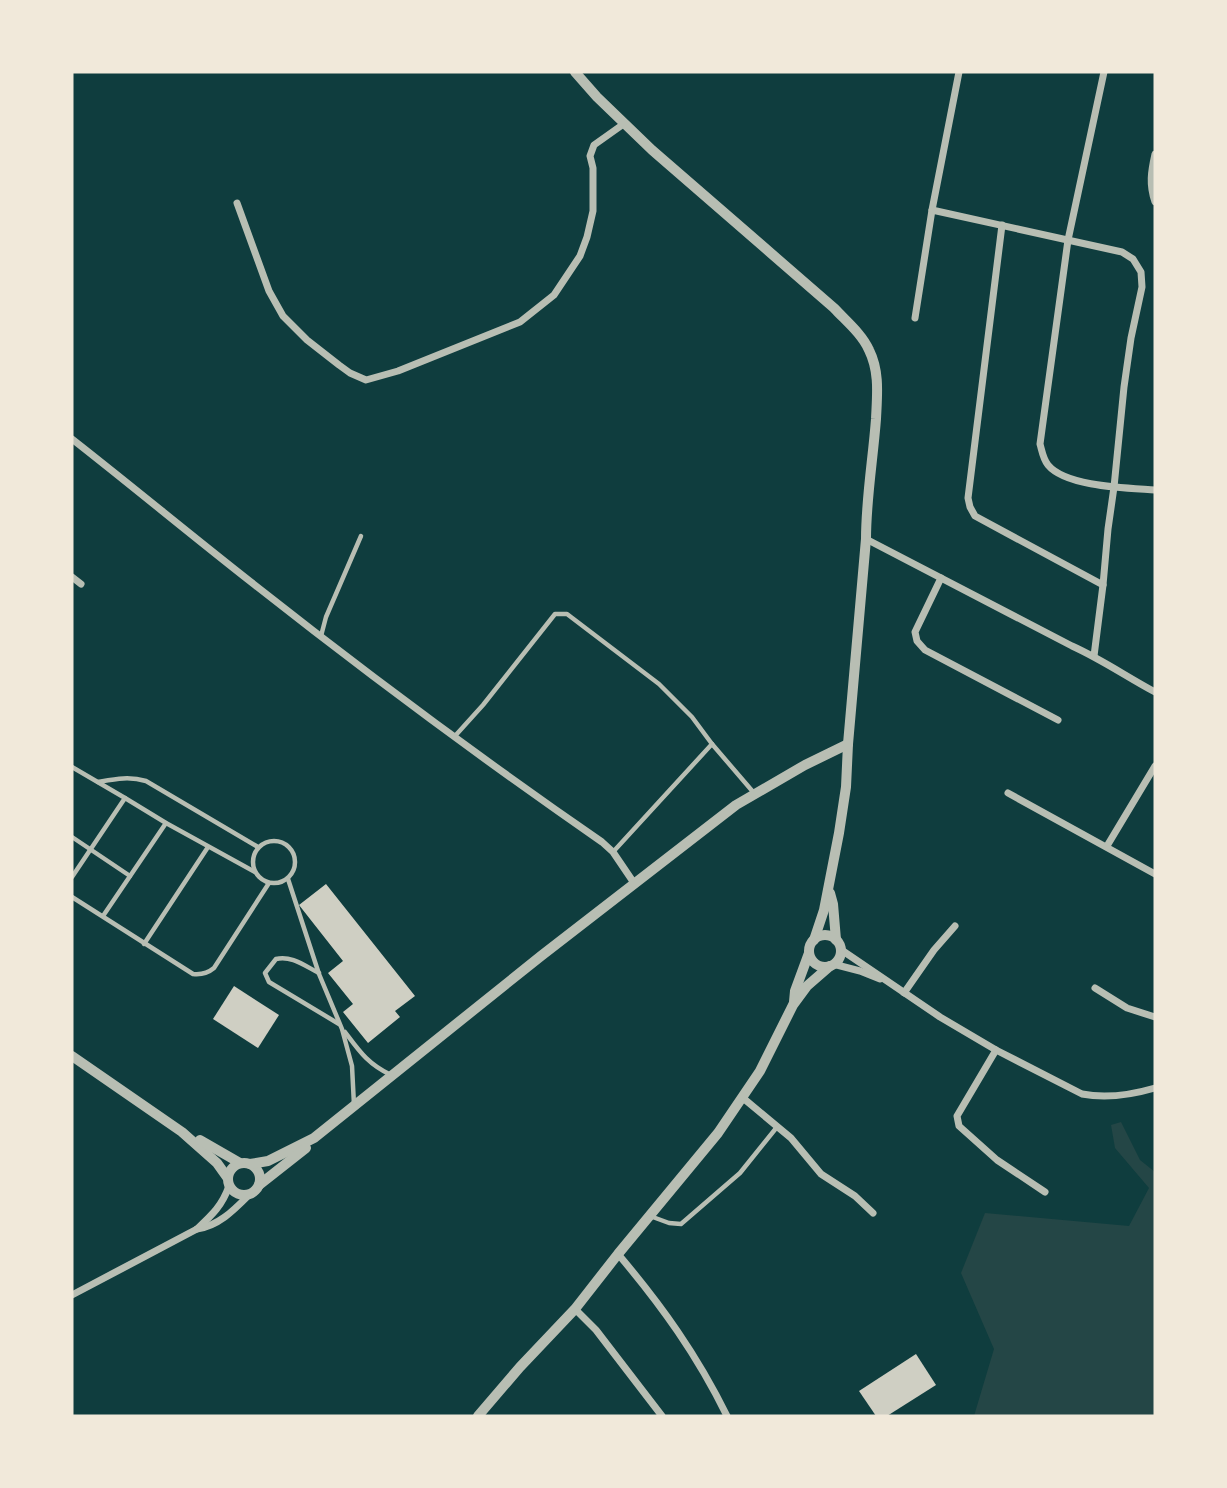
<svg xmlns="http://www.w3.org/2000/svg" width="1227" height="1488" viewBox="0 0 1227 1488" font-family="'IBM Plex Sans',sans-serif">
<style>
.green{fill:#244646}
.building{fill:#cfcfc3}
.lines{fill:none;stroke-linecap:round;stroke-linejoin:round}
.service{stroke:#b8beb3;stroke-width:4.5}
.minor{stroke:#b8beb3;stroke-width:7}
.tertiary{stroke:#b8beb3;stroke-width:10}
</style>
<rect width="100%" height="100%" fill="#0f3d3e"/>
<polygon class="green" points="1121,1122 1140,1160 1155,1172 1155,1416 974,1416 994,1349 961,1273 985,1213 1129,1226 1149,1188 1115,1148 1111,1125"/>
<g class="building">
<polygon points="326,884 415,996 395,1011 400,1017 368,1043 343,1012 353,1004 328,973 343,961 299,905"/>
<polygon points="234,986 279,1015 258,1048 213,1019"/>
<polygon points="916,1354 936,1385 887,1416 876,1416 859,1391"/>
</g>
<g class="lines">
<g class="service">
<polyline points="321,636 326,617 361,536"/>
<polyline points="455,736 483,705 555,614 567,614 659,684 692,717 712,744 754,793"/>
<polyline points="72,767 125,798"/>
<path d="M98 782C115 779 129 776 146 781L258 847"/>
<polyline points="72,837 130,876"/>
<circle cx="274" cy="862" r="21"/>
<polyline points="613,852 712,744"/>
<polyline points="72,877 125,798 166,823 255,872"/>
<polyline points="288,879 319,974 342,1029 352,1066 354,1105"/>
<path d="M72 897 193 974C202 975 208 973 214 968L269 883"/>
<polyline points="103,916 166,823"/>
<polyline points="144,944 208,847"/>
<path d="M319 973C305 966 291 955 276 959L265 973 269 982 339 1024"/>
<path d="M345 1032C360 1052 368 1064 391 1075"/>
<polyline points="650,1216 669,1223 681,1224 740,1173 777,1127"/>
</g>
<g class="minor">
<path d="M1104 72 1068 240 1040 444C1042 451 1043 459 1048 465 1066 487 1128 488 1155 490"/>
<path d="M1155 154C1151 172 1149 184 1155 202"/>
<polyline points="237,203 269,291 283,316 307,340 339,365 350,373 366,380 398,371 520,322 554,295 580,256 587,237 593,211 593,168 590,156 594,145 625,123"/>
<polyline points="932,210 1122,252 1133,259 1141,272 1142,287 1131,338 1124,387 1114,487 1108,529 1103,585 1094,656"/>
<polyline points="1002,225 968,498 970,507 975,516 1103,585"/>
<polyline points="915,318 932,210 959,72"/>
<path d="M72 439C132 486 191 535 251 582 365 672 482 759 602 842L613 852 634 883"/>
<path d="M866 539 1072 646C1101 659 1127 677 1155 692"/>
<polyline points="72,577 81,584"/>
<polyline points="941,578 915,632 917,641 925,650 1058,720"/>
<polyline points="1008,793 1155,874"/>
<polyline points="1107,846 1155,766"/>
<path d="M840 949 940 1017 996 1050 1082 1094C1107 1099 1131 1095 1155 1088"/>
<polyline points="833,964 860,971 880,979"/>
<polyline points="1095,988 1127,1008 1155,1017"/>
<polyline points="904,993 934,950 955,926"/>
<polyline points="996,1050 957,1116 959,1126 997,1160 1045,1192"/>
<polyline points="743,1098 791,1138 821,1174 855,1196 873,1213"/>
<path d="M197 1229C219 1226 235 1209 250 1194"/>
<path d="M618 1254C662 1306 697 1355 727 1416"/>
<path d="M72 1295 197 1229C212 1215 222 1206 229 1186"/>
<polyline points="575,1309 596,1330 662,1416"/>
</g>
<g class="tertiary">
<path d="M575 72 597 97 652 150 834 308C846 321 862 334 869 350 880 372 877 396 876 419 873 459 866 499 866 539L848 744 846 787 839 833 824 910 814 940"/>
<polyline points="830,893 833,904 836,940"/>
<circle cx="825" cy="951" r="16"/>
<polyline points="794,1002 795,991 809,953"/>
<polyline points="72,1056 182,1132 217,1163 227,1177"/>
<polyline points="200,1140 240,1163"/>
<circle cx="244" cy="1179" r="16"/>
<polyline points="250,1164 268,1161 314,1138 541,956 736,805 805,765 848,744"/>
<polyline points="259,1185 306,1148"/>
<polyline points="478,1416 520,1367 575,1309 618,1254 718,1133 760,1071 793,1005 807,986 830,966"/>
</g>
</g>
<rect width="1227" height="1488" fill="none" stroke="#f1e9da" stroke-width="147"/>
</svg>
